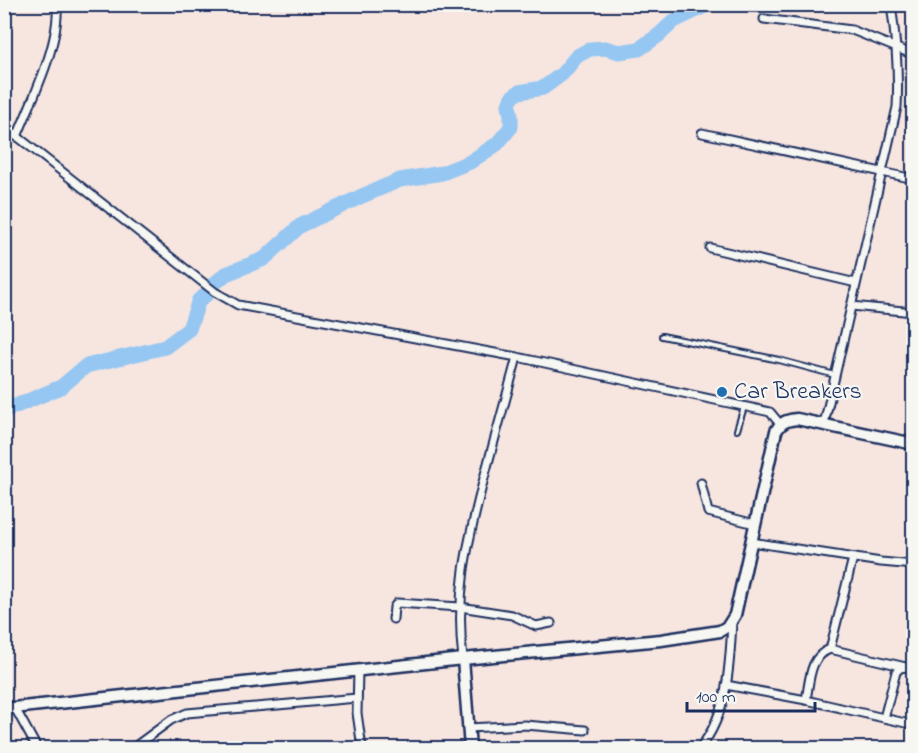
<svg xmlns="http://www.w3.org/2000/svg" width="918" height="753" viewBox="0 0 918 753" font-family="'Indie Flower',sans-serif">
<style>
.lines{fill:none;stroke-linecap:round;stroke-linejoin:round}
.river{stroke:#95c7f2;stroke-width:15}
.lane-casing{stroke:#1b2f5e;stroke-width:8}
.street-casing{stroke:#1b2f5e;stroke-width:11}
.secondary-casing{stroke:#1b2f5e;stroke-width:15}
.lane{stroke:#f6f6f2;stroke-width:4}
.street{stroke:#f6f6f2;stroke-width:7}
.secondary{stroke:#f6f6f2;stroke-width:10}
.poi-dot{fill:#1f6fb2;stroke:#f6f6f2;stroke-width:2}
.labels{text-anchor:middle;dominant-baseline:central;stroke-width:4.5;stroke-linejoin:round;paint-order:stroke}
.poi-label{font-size:24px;fill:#1b2f5e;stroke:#f6f6f2;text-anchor:start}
</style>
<rect width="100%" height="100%" fill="#f7e5e0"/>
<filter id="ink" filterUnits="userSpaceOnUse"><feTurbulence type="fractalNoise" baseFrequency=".0167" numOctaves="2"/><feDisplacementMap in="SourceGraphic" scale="12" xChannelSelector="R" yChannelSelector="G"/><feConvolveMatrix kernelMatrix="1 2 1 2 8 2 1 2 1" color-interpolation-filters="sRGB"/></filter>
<g filter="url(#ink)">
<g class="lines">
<g class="river">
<polyline points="214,284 226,274 264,259 300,226 362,196 400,180 442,173 470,162 497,144 511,127 511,116 509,105 512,97 519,92 543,88 562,74 577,56 590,49 605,48 619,52 639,49 659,35 674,21 709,4"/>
<polyline points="4,411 61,387 86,366 165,347 189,329 199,300 207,294"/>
</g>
<defs>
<g id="lane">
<polyline points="662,336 779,360 835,375"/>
<polyline points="737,430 744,407"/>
</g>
<g id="street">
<polyline points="764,19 852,30 914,55"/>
<polyline points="4,126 215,292 238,305 517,357 770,412 780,424"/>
<polyline points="702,133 914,179"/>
<path d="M17 137C32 99 60 45 57 4"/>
<polyline points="710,248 856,283"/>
<polyline points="851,306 914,312"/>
<path d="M824 424 897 107C899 72 896 39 891 4"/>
<polyline points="701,483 708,512 755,524"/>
<polyline points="751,542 881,562 914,565"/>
<polyline points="393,619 394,607 397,603 460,607 512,615 536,626 551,623"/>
<polyline points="830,649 853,558"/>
<path d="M463 659C455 594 467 545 483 482 494 440 506 399 517 357"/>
<polyline points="358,670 357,713 362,748"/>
<polyline points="726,685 806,700 914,725"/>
<path d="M806 700C810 680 809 657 830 649L914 669"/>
<polyline points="15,708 37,748"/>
<polyline points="884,718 896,672 900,668 905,667"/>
<polyline points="468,728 525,725 585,730"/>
<polyline points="133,748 171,720 187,713 357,698"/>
<path d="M700 748C728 714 730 664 732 621"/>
</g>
<g id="secondary">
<polyline points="463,659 470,748"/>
<path d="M4 709 463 659 661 640 720 631 728 626 735 615 776 431C781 422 787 420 797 419L914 444"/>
</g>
</defs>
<use href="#lane" class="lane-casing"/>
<use href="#street" class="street-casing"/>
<use href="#secondary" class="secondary-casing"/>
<use href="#lane" class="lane"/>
<use href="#street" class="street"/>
<use href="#secondary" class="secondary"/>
</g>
</g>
<circle class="poi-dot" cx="722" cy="392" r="6"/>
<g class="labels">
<g class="poi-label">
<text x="734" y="392">Car Breakers</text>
</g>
</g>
<rect width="918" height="753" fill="none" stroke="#f6f6f2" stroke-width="24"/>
<rect x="12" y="12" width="894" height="729" fill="none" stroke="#1b2f5e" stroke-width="2" filter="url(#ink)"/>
<path d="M687 702v9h128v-9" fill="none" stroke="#1b2f5e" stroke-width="3"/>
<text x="696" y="702" font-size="18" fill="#1b2f5e" stroke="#f6f6f2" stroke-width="4.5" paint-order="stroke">100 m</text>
</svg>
